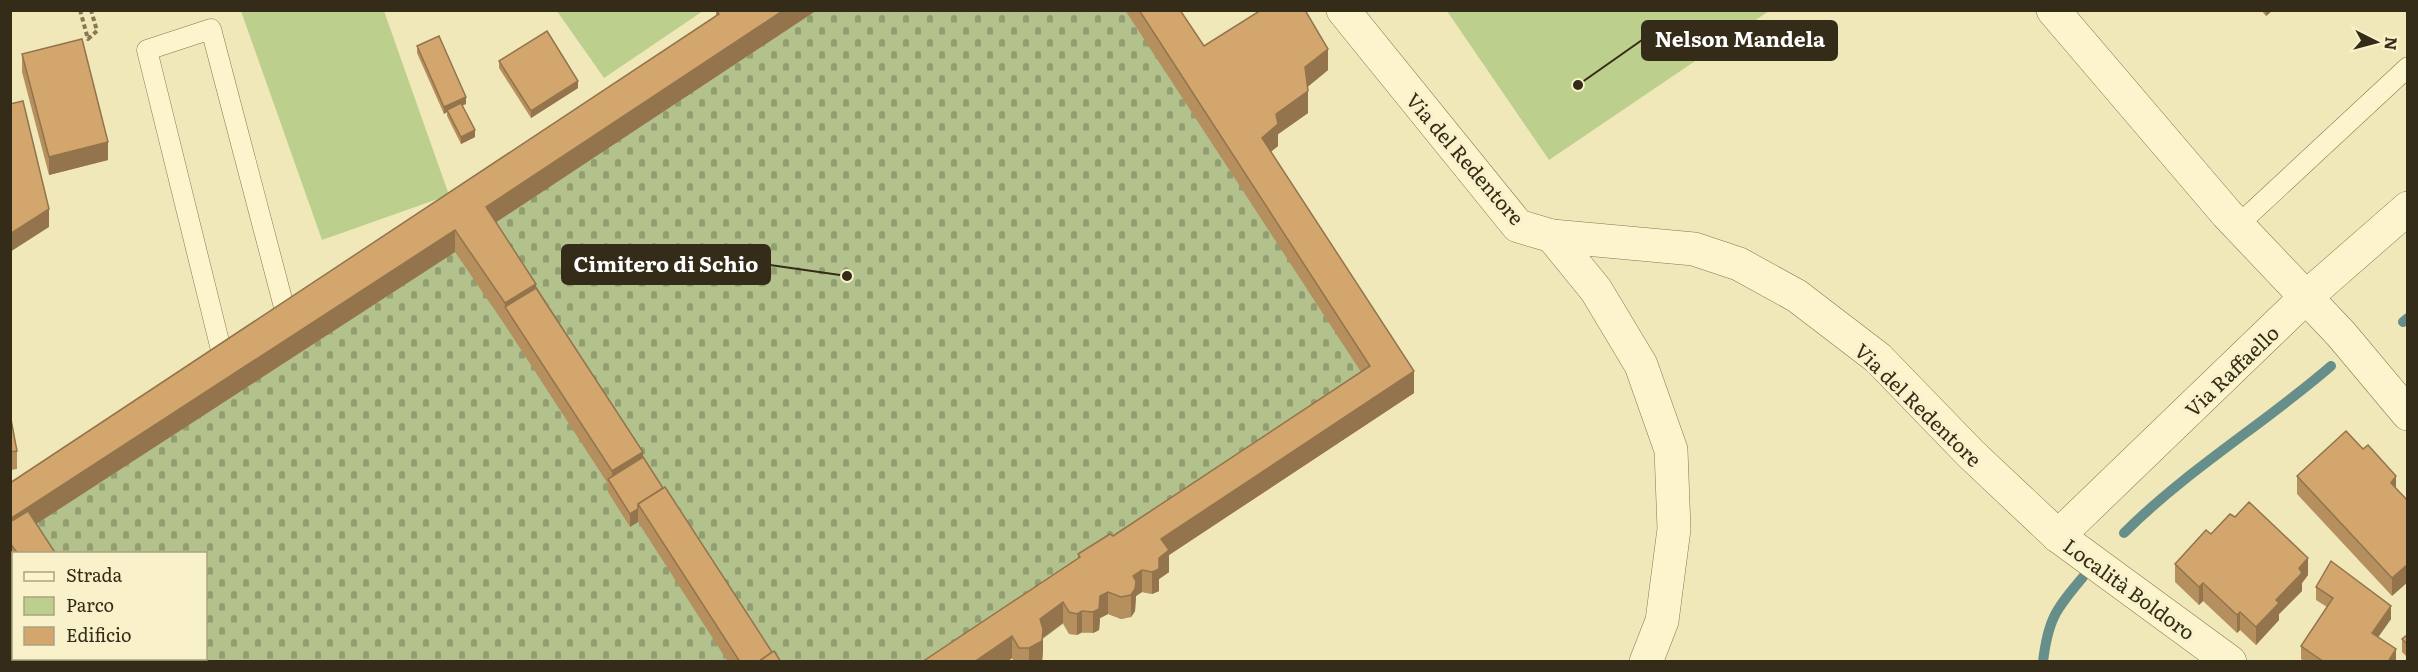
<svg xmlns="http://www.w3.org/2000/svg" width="2418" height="672" viewBox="0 0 2418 672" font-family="Literata,serif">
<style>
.green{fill:#bdcf8d}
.cemetery{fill:url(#cemetery-stones)}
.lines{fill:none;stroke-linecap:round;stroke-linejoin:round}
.stream{stroke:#668e8a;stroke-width:10}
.service-casing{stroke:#887753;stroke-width:21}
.minor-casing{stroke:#887753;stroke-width:34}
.tertiary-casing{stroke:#887753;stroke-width:34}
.path{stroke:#887753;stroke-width:4;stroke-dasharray:4.5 3;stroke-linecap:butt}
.service{stroke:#fbf4cc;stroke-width:20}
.minor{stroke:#fbf4cc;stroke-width:33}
.tertiary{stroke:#fbf4cc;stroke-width:33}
.wall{fill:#b58f5d}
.shaded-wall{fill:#93744c}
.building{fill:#d2a66c;stroke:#93744c;stroke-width:1.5}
.labels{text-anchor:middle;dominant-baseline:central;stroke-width:6;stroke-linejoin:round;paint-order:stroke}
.street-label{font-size:20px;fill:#352b19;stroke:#f8f1c9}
.leader{fill:none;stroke:#352b19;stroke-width:2}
.callout-dot{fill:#352b19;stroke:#f8f1c9;stroke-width:2}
.callout{fill:#352b19;stroke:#352b19;stroke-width:2}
.callout-label{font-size:21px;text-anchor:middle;font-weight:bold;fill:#fff}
</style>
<defs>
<pattern id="cemetery-stones" width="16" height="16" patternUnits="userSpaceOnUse" patternTransform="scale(1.5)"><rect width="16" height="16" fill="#b3c28d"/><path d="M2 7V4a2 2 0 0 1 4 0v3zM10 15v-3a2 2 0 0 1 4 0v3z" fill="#929e72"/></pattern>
</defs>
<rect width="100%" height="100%" fill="#f0e8b9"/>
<g class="green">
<polygon points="241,11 384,11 449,195 322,240"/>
<polygon points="557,11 703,11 604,78"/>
<polygon points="1447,11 1769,11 1549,160"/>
</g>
<path class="cemetery" d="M771 10 1165 11 1204 67 1328 70 1305 89 1308 113 1276 136 1278 146 1262 159 1414 393 1161 560 1169 572 1159 579V591L1152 594 1142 592 1133 597 1135 611 1131 617 1121 619 1108 614 1100 618 1099 630C1092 634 1084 631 1077 635L1069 634 1063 624 1040 641 1043 650 1042 661H1014L1012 658 1007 662 76 661 74 659 206 658V554H14L11 504Z"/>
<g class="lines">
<g class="stream">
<polyline points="2403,322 2408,318"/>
<path d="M2124 533C2187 470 2264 424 2331 366"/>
<path d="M2043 662C2048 619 2056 609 2083 577"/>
</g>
<defs>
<g id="service">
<polyline points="2238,225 2408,67"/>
<polyline points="226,370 147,50 211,29 289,326"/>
</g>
<g id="minor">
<polyline points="2053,10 2227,214 2341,334 2408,414"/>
<polyline points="1552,236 1596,290 1641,365 1671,450 1674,529 1662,621 1646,662"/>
</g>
<g id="tertiary">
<polyline points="1343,10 1518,226 1552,236 1694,249 1739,264 1797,296 1878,358 1971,454 2058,536 2230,662"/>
<polyline points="2058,536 2305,298 2408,208"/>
</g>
</defs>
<use href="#service" class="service-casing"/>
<use href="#minor" class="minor-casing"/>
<use href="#tertiary" class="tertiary-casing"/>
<polyline class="path" points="80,10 88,39 97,31 91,10"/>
<use href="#service" class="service"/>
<use href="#minor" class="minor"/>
<use href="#tertiary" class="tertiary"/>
</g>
<g class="wall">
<polygon points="716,10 817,10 496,222 663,488 772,652 781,662 728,662 638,522 630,527 608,492 608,484 505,325 455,252 36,524 56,554 14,554 14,565 10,561 10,483 716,16"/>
<polygon points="1125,10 1180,10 1204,46 1328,70 1307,87 1308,113 1278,134 1278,146 1271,151 1414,393 1169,555 1169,572 1159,579 1159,591 1152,594 1142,592 1136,596 1135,611 1131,617 1121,619 1108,614 1100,618 1099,630 1093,633 1082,632 1077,635 1069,634 1063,623 1043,638 1043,650 1042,662 1014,662 1012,658 1007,662 922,662 1078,559 1078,554 1113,536 1361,372"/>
<polygon points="2261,10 2273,10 2266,16"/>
<polygon points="417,46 466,104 462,105 475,137 461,144 447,116 447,112 444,114 417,53"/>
<polygon points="22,54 108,160 49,175 22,72"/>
<polygon points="499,61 578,88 531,118 499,68"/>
<polygon points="10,414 17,451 17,469 10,470"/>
<polygon points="2363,449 2396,476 2392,596 2297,494 2297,476"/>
<polygon points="2175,564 2308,575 2302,583 2302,591 2279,614 2279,620 2256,645 2240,630 2237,633 2203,601 2199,605 2175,582"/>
<polygon points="2316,587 2391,619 2378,637 2396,662 2305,662 2301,659 2301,646 2327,607 2316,600"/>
<polygon points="2408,634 2408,658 2402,652 2402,639"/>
<polygon points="74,658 126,658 128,662 76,662"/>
</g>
<g class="shaded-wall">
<polygon points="784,10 817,10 486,229 486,207"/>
<polygon points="2266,10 2273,10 2266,16"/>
<polygon points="1328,49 1328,70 1305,89 1305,67"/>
<polygon points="578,81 578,88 531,118 531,111"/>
<polygon points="1308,91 1308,113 1278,134 1278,146 1262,159 1262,138 1276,114"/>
<polygon points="466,97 466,104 448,112 447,110 447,112 444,114 444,107"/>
<polygon points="475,130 475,137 461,144 461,137"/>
<polygon points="108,142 108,160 49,175 49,157"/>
<polygon points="49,209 49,227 10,252 10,234"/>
<polygon points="455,230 455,252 10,541 10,519"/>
<polygon points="536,284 536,306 505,307 505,325 505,303"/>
<polygon points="1414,371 1414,393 1169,555 1169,572 1159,579 1159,591 1152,594 1152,572 1159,558 1161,539"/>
<polygon points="643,452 643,470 612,485 612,471"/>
<polygon points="2396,476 2396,494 2391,483"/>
<polygon points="638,509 638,522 630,527 630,514"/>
<polygon points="2308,558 2308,575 2302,583 2302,591 2279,614 2279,620 2256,645 2256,627 2299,568"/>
<polygon points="2408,564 2408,582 2392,596 2392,578"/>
<polygon points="1142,570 1142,592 1136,596 1135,611 1131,617 1131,595 1133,576"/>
<polygon points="2203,583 2203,601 2199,605 2199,587"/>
<polygon points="1108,592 1108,614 1100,618 1099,630 1093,633 1093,612 1100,596"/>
<polygon points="1063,602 1063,623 1043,638 1043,650 1042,662 1029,662 1029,648 1040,619"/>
<polygon points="2391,606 2391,619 2372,646 2372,633"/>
<polygon points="1082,611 1082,632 1077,635 1077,614"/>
<polygon points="2240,612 2240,630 2237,633 2237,615"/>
<polygon points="1012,636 1012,658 1007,662 974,662"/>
<polygon points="2396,649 2396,662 2388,662"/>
</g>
<g class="building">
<polygon points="716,10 784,10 486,207 536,284 505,303 455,230 10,519 10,483 719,14"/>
<polygon points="1139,10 1180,10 1204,46 1261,10 1305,10 1328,49 1305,67 1308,91 1276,114 1278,124 1262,138 1414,371 1161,539 1169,550 1159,558 1159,569 1152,572 1142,570 1133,576 1136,581 1135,589 1131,595 1121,597 1108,592 1100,596 1099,609 1093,612 1082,611 1077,614 1069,612 1063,602 1040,619 1043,629 1042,641 1029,648 1019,648 1012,636 974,662 922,662 1080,557 1078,554 1110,534 1113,536 1370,366"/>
<polygon points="547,31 578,81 531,111 499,61"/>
<polygon points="439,36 466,97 444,107 417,46"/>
<polygon points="82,39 108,142 49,157 22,54"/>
<polygon points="23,101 49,209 10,234 10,104"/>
<polygon points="461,103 475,130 461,137 447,110"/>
<polygon points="536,288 643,452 612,471 505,307"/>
<polygon points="10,414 17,451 10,452"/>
<polygon points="2346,431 2363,449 2368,445 2396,476 2391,483 2408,501 2408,564 2392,578 2297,476"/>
<polygon points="643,457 663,488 638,504 638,509 630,514 608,479"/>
<polygon points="665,487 772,652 758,662 740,662 638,504"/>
<polygon points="2249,502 2308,558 2299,568 2302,573 2276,600 2279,603 2256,627 2240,612 2237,615 2203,583 2199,587 2175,564 2206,530 2211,534 2230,514 2235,517"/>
<polygon points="28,511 56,554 18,554 10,543 10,522"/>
<polygon points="2331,561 2391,606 2372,633 2396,649 2388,662 2324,662 2301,646 2333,598 2316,587"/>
<polygon points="2408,634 2408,645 2402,639"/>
<polygon points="774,651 781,662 758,662"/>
<polygon points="86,658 126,658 128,662 88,662"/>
</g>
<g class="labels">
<g class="street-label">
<text transform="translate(1466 158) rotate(49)">Via del Redentore</text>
<text transform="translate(2231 370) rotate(-44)">Via Raffaello</text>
<text transform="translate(1919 404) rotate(44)">Via del Redentore</text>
<text transform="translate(2130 588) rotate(36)">Località Boldoro</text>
</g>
</g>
<path class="leader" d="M1578 85L1642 40M847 276L770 265"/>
<g class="callout-dot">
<circle cx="1578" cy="85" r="6"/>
<circle cx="847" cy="276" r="6"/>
</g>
<g class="callout">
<rect x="1642" y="21" width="195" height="39" rx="6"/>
<rect x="562" y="245" width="208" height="39" rx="6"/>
</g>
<g class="callout-label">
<text x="1740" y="47">Nelson Mandela</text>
<text x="666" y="272">Cimitero di Schio</text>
</g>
<rect width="2418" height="672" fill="none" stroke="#352b19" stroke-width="24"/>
<rect x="12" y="552" width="195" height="108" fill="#f8f1c9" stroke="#aaa283" stroke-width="1.5"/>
<rect x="24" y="572" width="30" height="9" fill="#fbf4cc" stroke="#aaa283" stroke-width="1.5"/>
<text x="66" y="582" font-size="18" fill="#352b19">Strada</text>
<rect x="24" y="597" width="30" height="18" fill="#bdcf8d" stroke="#aaa283" stroke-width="1.5"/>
<text x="66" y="612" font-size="18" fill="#352b19">Parco</text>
<rect x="24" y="627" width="30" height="18" fill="#d2a66c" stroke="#aaa283" stroke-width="1.5"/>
<text x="66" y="642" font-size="18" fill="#352b19">Edificio</text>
<g transform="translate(2376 42) rotate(96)" stroke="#f8f1c9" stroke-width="4.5" paint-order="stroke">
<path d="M0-4.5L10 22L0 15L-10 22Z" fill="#352b19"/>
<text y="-9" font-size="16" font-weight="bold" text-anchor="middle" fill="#352b19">N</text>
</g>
</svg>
